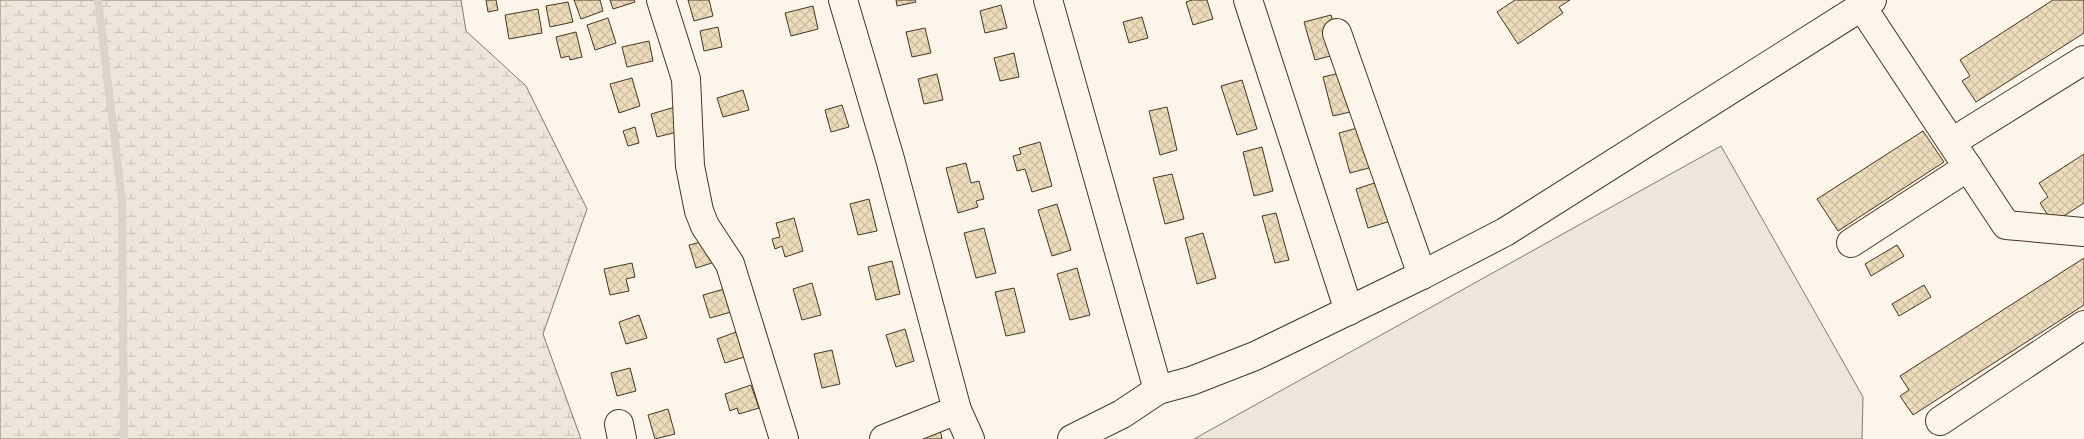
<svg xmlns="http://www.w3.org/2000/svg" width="2084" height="439" viewBox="0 0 2084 439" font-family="Mulish,sans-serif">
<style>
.wetland{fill:url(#wetland-marsh);stroke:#887966}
.green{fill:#ede6d9;stroke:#887966}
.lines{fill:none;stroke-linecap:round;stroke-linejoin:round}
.stream{stroke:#dcd4c6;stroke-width:8}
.building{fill:url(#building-cross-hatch);stroke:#4a3520}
.minor-casing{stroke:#4a3520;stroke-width:30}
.minor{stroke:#fbf6e9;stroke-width:28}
</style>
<defs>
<pattern id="wetland-marsh" width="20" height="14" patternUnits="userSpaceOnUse" patternTransform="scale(1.25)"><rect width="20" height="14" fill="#ede6d9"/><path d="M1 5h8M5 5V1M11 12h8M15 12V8" fill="none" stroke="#cdc6ba"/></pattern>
<pattern id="building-cross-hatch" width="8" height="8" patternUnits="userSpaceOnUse" patternTransform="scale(1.25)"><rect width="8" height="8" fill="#ecdcbc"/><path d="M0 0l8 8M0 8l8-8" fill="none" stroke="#ccbda1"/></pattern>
</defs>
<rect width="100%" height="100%" fill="#fbf6e9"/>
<polygon class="wetland" points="0,0 461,0 466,31 526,86 587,209 543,334 581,439 0,439"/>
<polygon class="green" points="1721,146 1863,397 1862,439 1194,439"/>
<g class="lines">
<polyline class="stream" points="98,0 122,200 124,439"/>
</g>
<g class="building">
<polygon points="486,0 496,0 498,10 488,12"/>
<polygon points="574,0 600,0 603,11 581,19"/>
<polygon points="610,0 634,0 635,2 613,9"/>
<polygon points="688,0 709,0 713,16 694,21"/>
<polygon points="896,0 915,0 916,2 897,6"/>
<polygon points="1192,0 1207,0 1213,19 1193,25 1186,2"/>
<polygon points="1515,0 1570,0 1559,7 1563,13 1518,44 1497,12"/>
<polygon points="2053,0 2084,0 2084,33 1976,102 1962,81 1970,76 1960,60"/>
<polygon points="568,2 573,22 550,27 546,6"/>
<polygon points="1001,5 1007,28 985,33 980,11"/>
<polygon points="813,6 818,29 791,36 785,13"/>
<polygon points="538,9 542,33 509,39 505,15"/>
<polygon points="1331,15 1342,53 1315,60 1304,22"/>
<polygon points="1142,17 1148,38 1129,43 1123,22"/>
<polygon points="608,18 616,43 595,50 587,25"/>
<polygon points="718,27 722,47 704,51 700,31"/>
<polygon points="925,28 931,53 912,57 906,32"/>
<polygon points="576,32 582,57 570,60 569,56 561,58 556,37"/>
<polygon points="649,41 653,61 627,67 622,47"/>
<polygon points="1014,53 1019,77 1000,81 994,58"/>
<polygon points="1349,71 1359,110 1333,116 1323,77"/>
<polygon points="937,74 943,100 924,104 918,79"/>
<polygon points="632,78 640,106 619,113 610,84"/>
<polygon points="1242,80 1257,129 1237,135 1221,86"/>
<polygon points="743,90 749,110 723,117 717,98"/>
<polygon points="842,105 849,127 831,132 825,110"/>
<polygon points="675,107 681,131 657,137 651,114"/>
<polygon points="1167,107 1177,150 1160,155 1149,111"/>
<polygon points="1368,125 1380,165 1350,173 1339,133"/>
<polygon points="635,127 639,143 628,146 623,131"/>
<polygon points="1923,131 1944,162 1838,231 1817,199"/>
<polygon points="1040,142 1052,186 1032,192 1025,169 1017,171 1013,156 1021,154 1019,148"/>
<polygon points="1262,147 1273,191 1254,196 1243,152"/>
<polygon points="2084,154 2084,203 2053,223 2040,203 2048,197 2039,183"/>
<polygon points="966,163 971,183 979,181 984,199 976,201 978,207 958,213 946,168"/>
<polygon points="1172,174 1184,219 1165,224 1153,178"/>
<polygon points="1384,180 1397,219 1368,228 1356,189"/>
<polygon points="869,199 877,231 858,235 850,204"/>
<polygon points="1057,204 1071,250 1052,256 1038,210"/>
<polygon points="1276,213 1289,260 1275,263 1262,216"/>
<polygon points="794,218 803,251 785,257 782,246 775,249 772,239 780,237 776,223"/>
<polygon points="984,228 996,273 976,278 964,233"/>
<polygon points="1203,233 1216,278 1197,284 1185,238"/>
<polygon points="709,240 715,262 696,268 689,245"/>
<polygon points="1897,245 1904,256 1871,276 1865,264"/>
<polygon points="2084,258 2084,305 1913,415 1900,396 1909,390 1900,376"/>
<polygon points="892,261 900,294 876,300 868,267"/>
<polygon points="632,263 635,277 626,279 629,291 610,295 604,269"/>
<polygon points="1077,268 1090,315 1070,320 1057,274"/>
<polygon points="812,283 821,315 802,320 793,289"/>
<polygon points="1924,285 1931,297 1899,316 1892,304"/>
<polygon points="1014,288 1025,332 1006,336 995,292"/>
<polygon points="724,289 731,312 710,318 703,295"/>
<polygon points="639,315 647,338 626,344 619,322"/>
<polygon points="905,329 914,361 896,367 886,335"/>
<polygon points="736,332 744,357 725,363 717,339"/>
<polygon points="832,350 840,384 822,388 814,354"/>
<polygon points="630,368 636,391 617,396 611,373"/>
<polygon points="751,385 759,408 739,414 737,408 730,411 725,394"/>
<polygon points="668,409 675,434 655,439 648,415"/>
<polygon points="940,429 942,439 922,439 921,434"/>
</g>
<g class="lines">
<defs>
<g id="minor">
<polyline points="661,0 686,79 690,166 699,211 705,226 730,264 784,439"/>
<polyline points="843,0 890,159 957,410 970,439"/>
<polyline points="1048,0 1158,390"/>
<polyline points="1248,0 1349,311"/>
<polyline points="1862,7 2006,225 2084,232"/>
<polyline points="1337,33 1422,275"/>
<polyline points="1952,142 2084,60"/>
<polyline points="1851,243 1968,167"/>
<polyline points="1940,421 2084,325"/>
<polyline points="619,424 622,439"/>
<polyline points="884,439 957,410"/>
<polyline points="1072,439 1122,414 1158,390 1191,381 1255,356 1422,275 1505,232 1872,0"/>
</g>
</defs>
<use href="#minor" class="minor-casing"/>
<use href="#minor" class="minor"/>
</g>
</svg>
